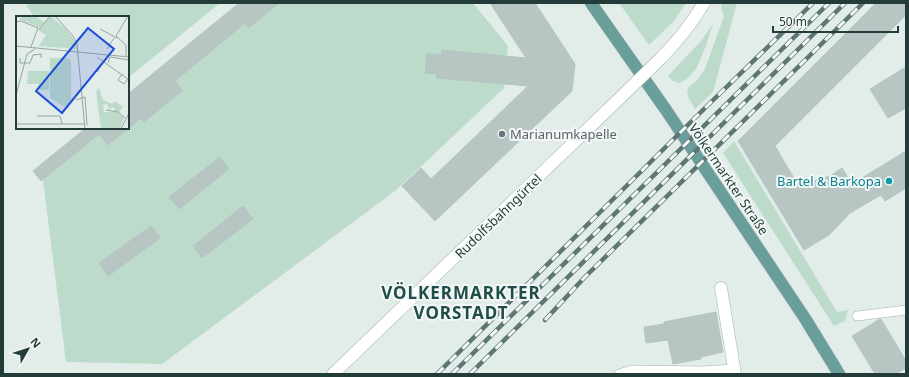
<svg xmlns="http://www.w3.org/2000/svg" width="909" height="377" viewBox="0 0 909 377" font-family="'Noto Sans',sans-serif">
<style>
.green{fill:#bddbcb}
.building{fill:#b8c6c3;stroke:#b5c5c1}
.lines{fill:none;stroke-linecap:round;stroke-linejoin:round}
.service-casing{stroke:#a5b4b1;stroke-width:10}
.minor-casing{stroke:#a5b4b1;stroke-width:13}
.tertiary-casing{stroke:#a5b4b1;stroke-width:13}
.primary-casing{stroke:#c1c8c8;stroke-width:13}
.service{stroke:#fff;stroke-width:9}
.minor{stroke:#fff;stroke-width:12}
.tertiary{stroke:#fff;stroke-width:12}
.primary{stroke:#6a9e9b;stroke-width:12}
.rail-casing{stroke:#5e7775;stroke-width:4.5}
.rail{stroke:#f3f8f7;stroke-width:3;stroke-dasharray:9;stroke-linecap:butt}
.tertiary-bridge-casing{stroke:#a5b4b1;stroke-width:13;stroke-linecap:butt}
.tertiary-bridge{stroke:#fff;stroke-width:12}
.worship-dot{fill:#6b7280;stroke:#f3f8f7;stroke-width:1.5}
.culture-dot{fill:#0f9aa8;stroke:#f3f8f7;stroke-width:1.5}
.labels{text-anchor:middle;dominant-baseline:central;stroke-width:4;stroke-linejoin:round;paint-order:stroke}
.worship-label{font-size:13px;fill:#5b616d;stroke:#f3f8f7;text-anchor:start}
.street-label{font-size:13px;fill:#233c3a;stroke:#f3f8f7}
.culture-label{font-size:13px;fill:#0d838f;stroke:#f3f8f7;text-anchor:end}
.district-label{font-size:17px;font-weight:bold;letter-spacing:1px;fill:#204d4a;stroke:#f3f8f7}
.inset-road{fill:none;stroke:#96a6a3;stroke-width:1}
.view{fill:#1d4ed8;fill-opacity:0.15;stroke:#1d4ed8;stroke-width:2}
.inset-edge{fill:none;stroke:#233c3a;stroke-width:2}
</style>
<rect width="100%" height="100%" fill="#e2ece9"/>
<g class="green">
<polygon points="31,3 220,3 128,78 128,17 35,17 26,6"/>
<polygon points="241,3 473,3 508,46 504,88 395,191 162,364 66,362 41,164 86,128 128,128"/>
<polygon points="619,3 686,3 674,21 649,45"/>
<path d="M722 3H737L713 92 695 109 689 99 687 93 689 87 698 79 705 69 724 16C722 12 720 7 722 3Z"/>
<polygon points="713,24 704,51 696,69 687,79 679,83 673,81 668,76 701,41"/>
<polygon points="734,141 837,312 848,310 845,321 834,326 723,153"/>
</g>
<g class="building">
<polygon points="239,3 279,3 249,28 245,23 175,81 183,90 144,122 141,118 108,145 99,134 41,181 33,171 86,128 128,128 128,94"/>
<polygon points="490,3 535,3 575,64 572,91 435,221 402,186 421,168 431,179 528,86 436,78 437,74 425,73 427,53 441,55 442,50 526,58"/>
<polygon points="876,3 906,3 906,15 775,146 798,185 830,176 842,168 852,184 906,151 906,188 885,201 881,195 850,213 829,235 804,250 738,141"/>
<polygon points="906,67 906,108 888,118 870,89"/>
<polygon points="220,157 229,169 179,209 169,197"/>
<polygon points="243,206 253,219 202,258 193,246"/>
<polygon points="151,226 160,238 108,276 99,263"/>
<polygon points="716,312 723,352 701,357 701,359 673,364 668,340 646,343 644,327 664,324 664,322"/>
<polygon points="880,319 881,319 906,361 906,368 896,374 875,374 852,336"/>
</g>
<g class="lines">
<defs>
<g id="service">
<polyline points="857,316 906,310"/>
<polyline points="619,374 632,370 702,371 734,369"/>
</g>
<polyline id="minor" points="721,288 735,374"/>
<g id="tertiary">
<path d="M662 57C678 41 692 23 704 3"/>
<polyline points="333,374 621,97"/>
</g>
<polyline id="primary" points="591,3 666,110 806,320 839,374"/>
</defs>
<use href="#service" class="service-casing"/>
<use href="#minor" class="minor-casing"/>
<use href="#tertiary" class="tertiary-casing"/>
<use href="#primary" class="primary-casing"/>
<use href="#service" class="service"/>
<use href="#minor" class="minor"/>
<use href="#tertiary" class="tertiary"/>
<use href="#primary" class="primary"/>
<defs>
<g id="rail">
<polyline points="545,320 584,278 863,3"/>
<polyline points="437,374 707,106 813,3"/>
<polyline points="452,374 829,3"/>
<polyline points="470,374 845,3"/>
</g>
</defs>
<use href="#rail" class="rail-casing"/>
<use href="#rail" class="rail"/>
<defs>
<polyline id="tertiary-bridge" points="621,97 662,57"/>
</defs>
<use href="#tertiary-bridge" class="tertiary-bridge-casing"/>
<use href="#tertiary-bridge" class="tertiary-bridge"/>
</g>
<circle class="worship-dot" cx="502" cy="134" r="4"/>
<circle class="culture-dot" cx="889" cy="181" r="4"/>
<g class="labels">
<g class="worship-label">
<text x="510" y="134">Marianumkapelle</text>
</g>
<g class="street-label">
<text transform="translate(729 179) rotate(56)">Völkermarkter Straße</text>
<text transform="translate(498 216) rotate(-44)">Rudolfsbahngürtel</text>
</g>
<g class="culture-label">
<text x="881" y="181">Bartel &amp; Barkopa</text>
</g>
<g class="district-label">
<text x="461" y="292">VÖLKERMARKTER<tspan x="461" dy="20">VORSTADT</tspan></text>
</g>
</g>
<g transform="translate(16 16)">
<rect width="113" height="113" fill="#e2ece9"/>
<path d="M9 0H19L28 6 24 12 3 3ZM34 0 49 12 59 25 60 33 23 30 30 19 23 15ZM34 42H52L55 45V85L49 91 34 82ZM12 55H33V74H22V68H11ZM83 72 87 84 96 88 99 85 107 91 103 96H97L99 93 96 91 93 94 91 88 87 89 88 96H101L108 102 104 113H85L80 75Z" fill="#bddbcb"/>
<path class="inset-road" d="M39 0 57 20 61 28 69 113M0 6 5 5 22 12 15 31M84 13 101 22M23 14 33 1M0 30 113 41M91 33 98 22M110 40V29L100 20 112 0M81 41 113 64M4 42V47H14L17 39 25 38V42M92 47 94 41 113 44M81 56 88 45M106 58 102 64 108 68 112 63M0 79 11 38 19 33M60 84 69 81 71 109M90 94 102 96 109 102M21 100H44L46 108M0 108H68M105 113 113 97"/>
<path class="view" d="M72 12 98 33 46 97 20 75Z"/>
<rect width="113" height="113" class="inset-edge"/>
</g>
<rect width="909" height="377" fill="none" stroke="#233c3a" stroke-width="8"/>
<g transform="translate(28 349) rotate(51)" stroke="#f3f8f7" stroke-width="3" paint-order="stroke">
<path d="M0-3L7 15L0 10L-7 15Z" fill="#233c3a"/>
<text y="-6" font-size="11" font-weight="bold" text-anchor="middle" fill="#233c3a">N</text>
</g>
<path d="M773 26v6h125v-6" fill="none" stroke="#233c3a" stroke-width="2"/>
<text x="779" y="26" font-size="12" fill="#233c3a" stroke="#f3f8f7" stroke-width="3" paint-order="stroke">50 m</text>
</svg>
